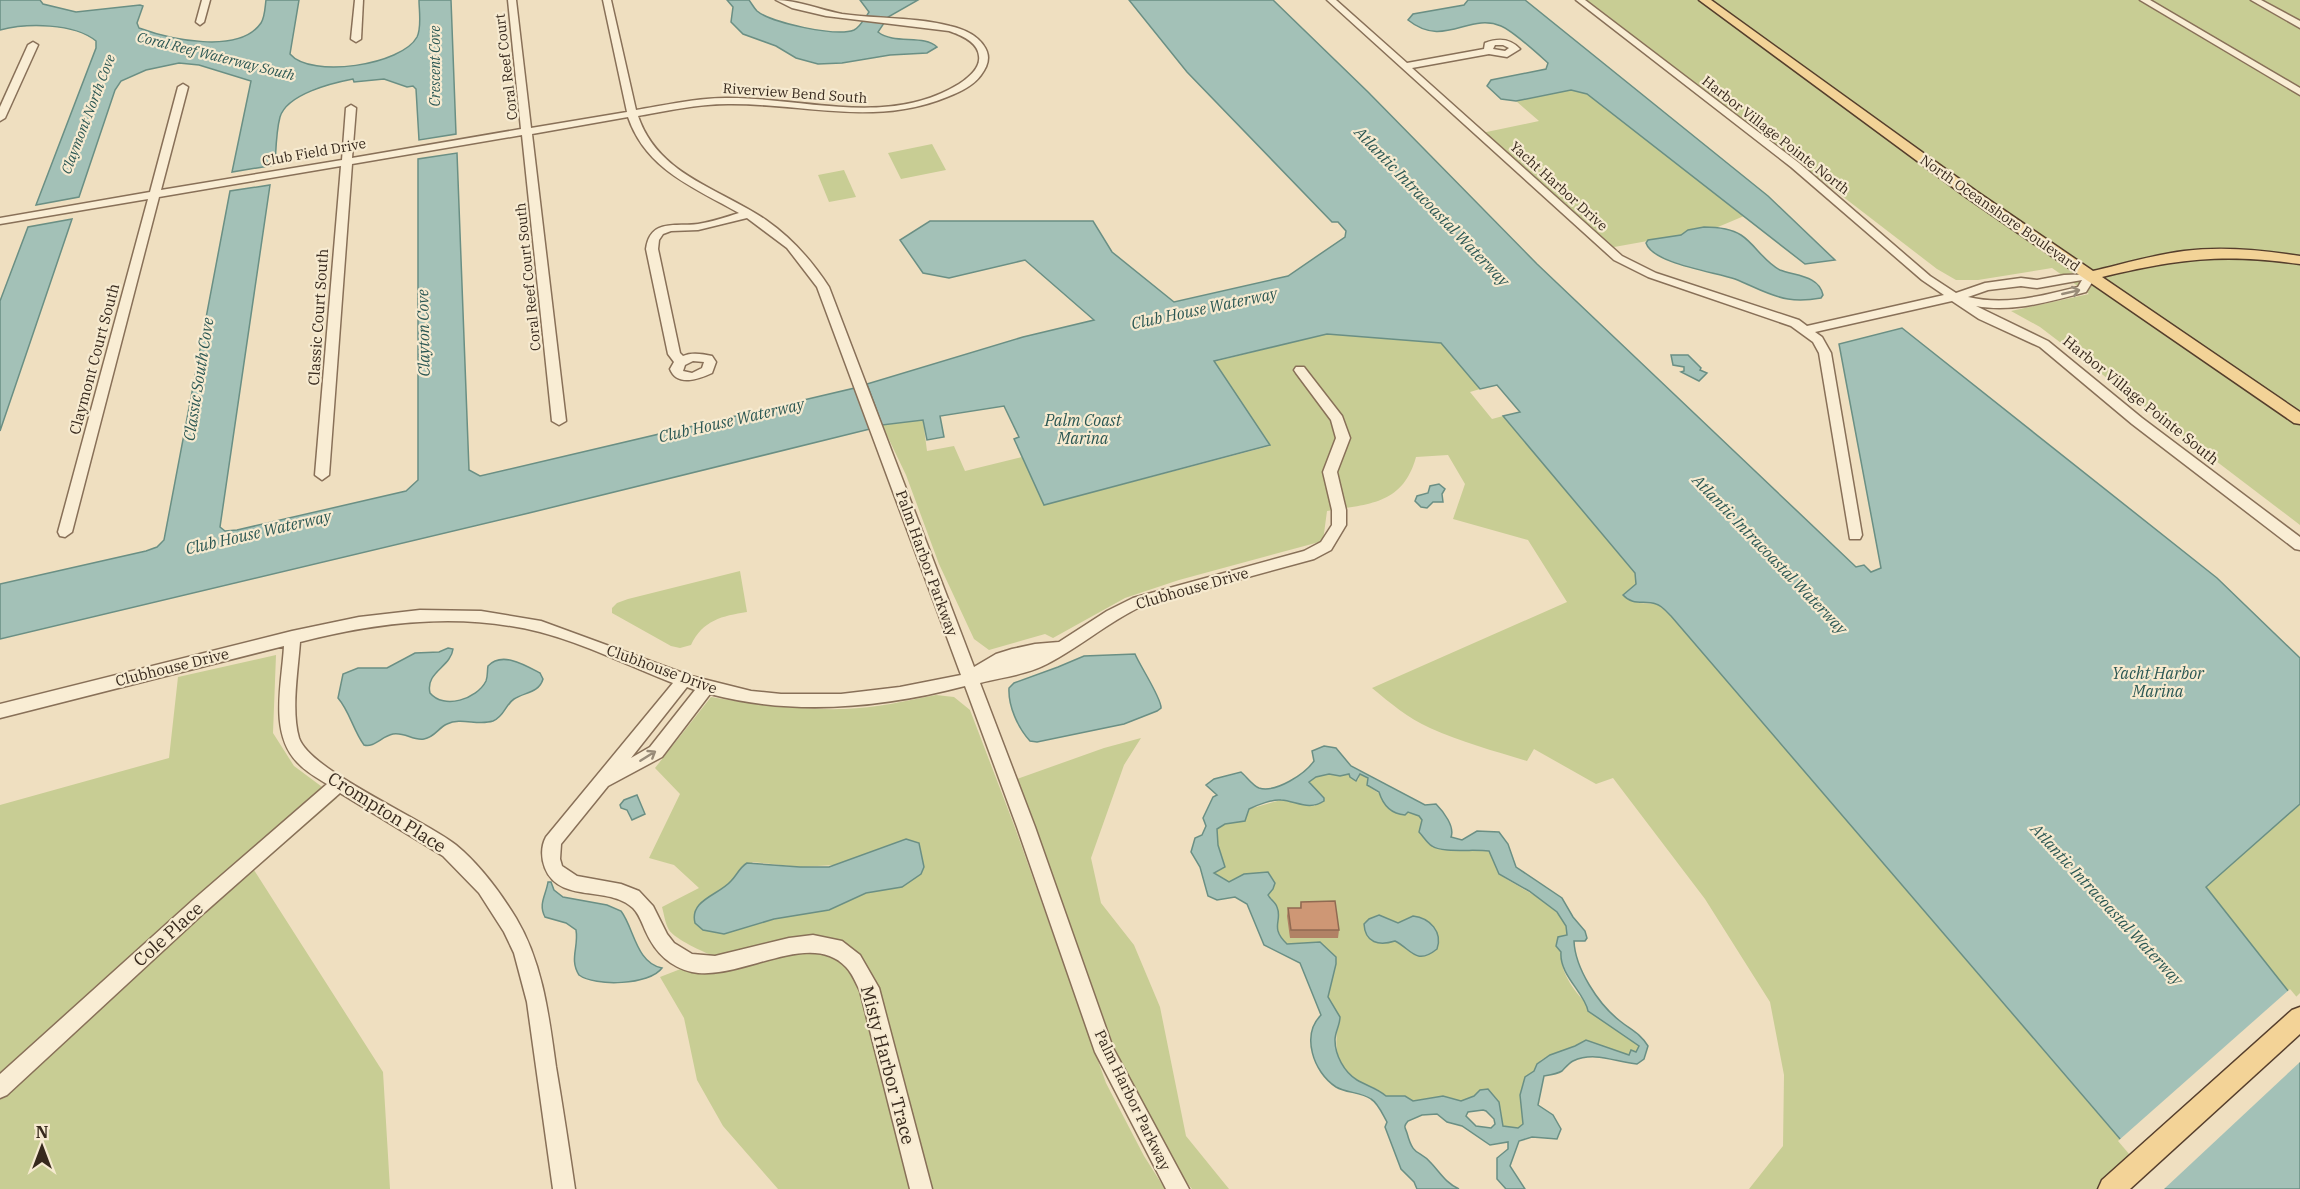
<svg xmlns="http://www.w3.org/2000/svg" width="2300" height="1189" viewBox="0 0 2300 1189" font-family="'IBM Plex Serif',serif">
<style>
.green{fill:#c8cd94;fill-rule:evenodd}
.water{fill:#a3c1b7;stroke:#6a8f84;stroke-width:1.5;fill-rule:evenodd}
.pier{fill:#efdfc0}
.lines{fill:none;stroke-linecap:round;stroke-linejoin:round}
.minor-casing{stroke:#887058;stroke-width:3}
.major-casing{stroke:#553e2c;stroke-width:3}
.minor{fill:#f9edd4;fill-rule:evenodd}
.major{fill:#f3d397;fill-rule:evenodd}
.wall{fill:#b18265}
.building{fill:#ce9775;stroke:#906a52;stroke-width:1.5}
.oneway{stroke:#988b78}
.labels{text-anchor:middle;dominant-baseline:central;stroke-width:4.5;stroke-linejoin:round;paint-order:stroke}
.far-water-label{font-size:14px;font-style:italic;fill:#2b5753;stroke:#f6ead0}
.far-street-label{font-size:14px;fill:#37291d;stroke:#f6ead0}
.street-label{font-size:15px;fill:#37291d;stroke:#f6ead0}
.water-label{font-size:16px;font-style:italic;fill:#2b5753;stroke:#f6ead0}
.near-street-label{font-size:18px;fill:#37291d;stroke:#f6ead0}
</style>
<rect width="100%" height="100%" fill="#efdfc0"/>
<g class="green">
<polygon points="1587,0 1700,0 2300,423 2300,525 2040,327 2011,311 2089,294 2052,268 1978,280 1956,280 1937,269"/>
<path d="M1708 0H2300V257C2254 249 2208 245 2162 255 2137 259 2113 266 2089 272L1975 193Z"/>
<polygon points="1571,90 1587,94 1744,216 1718,227 1688,230 1681,235 1603,249 1477,134 1539,121 1516,101"/>
<polygon points="932,144 946,170 901,179 888,153"/>
<polygon points="844,170 856,197 829,202 818,175"/>
<polygon points="2239,256 2300,263 2300,414 2099,278 2173,261"/>
<path d="M1327 334 1441 343 1480 389 1470 392 1492 419 1503 416 1635 573 1636 584 1624 595 1639 603 1657 604 1671 616 2134 1156 2098 1189H1749L1783 1146 1784 1075 1770 1002 1705 899 1613 778 1596 784 1534 749 1527 761C1494 751 1461 742 1430 728 1408 718 1390 703 1372 688L1567 602 1528 540 1453 519 1465 484 1448 455 1416 457C1403 505 1368 504 1327 511L1323 541 1179 580 1125 598 1053 638 1045 634 989 650 974 639 939 564 906 475 882 425 923 420 927 451 954 446 965 471 1022 457 1044 505 1270 446 1213 362Z"/>
<path d="M740 571 747 612C722 616 703 620 691 645L680 648 671 646 612 613V608L617 603 628 599Z"/>
<polygon points="276,655 273,733 294,766 337,798 254,870 383,1072 390,1189 0,1189 0,805 169,758 178,677"/>
<path d="M936 695 954 697 970 710 1014 825 1106 1083 1144 1156 1165 1189H778L723 1126 697 1080 684 1018 660 977 714 956C703 952 675 939 669 930 665 923 664 914 662 907L699 888 674 865 649 858 680 794 655 768 711 697C755 705 800 710 845 709 875 708 906 701 936 695ZM753 862 800 867 835 865 924 867 921 874 902 887 866 893 829 910 791 915 756 924 709 897 724 887Z"/>
<polygon points="1141,738 1124,765 1091,858 1101,903 1134,945 1160,1007 1186,1136 1229,1189 1192,1189 1180,1174 1114,1047 1017,779 1104,748"/>
<path d="M1329 774H1349L1358 780 1360 774 1368 778 1369 787 1408 812 1419 816 1441 850 1454 848 1489 851C1494 858 1496 871 1502 876 1517 887 1569 910 1567 932 1567 938 1561 944 1558 949L1561 952C1558 989 1612 1028 1640 1046L1636 1052 1629 1056 1586 1040 1575 1046 1550 1055 1541 1060 1534 1071 1525 1077 1522 1087 1523 1124 1518 1128 1503 1126 1499 1102 1488 1089 1461 1102 1443 1096 1413 1101 1399 1096H1386C1377 1087 1367 1086 1357 1080 1333 1065 1334 1040 1340 1017L1328 997 1336 964V957L1320 942 1286 944C1275 932 1276 920 1276 904L1268 895 1273 879 1268 872 1247 874 1229 882 1214 873 1224 867 1218 845 1217 829 1225 824 1242 821 1249 809 1281 800 1315 806 1309 782 1316 777Z"/>
<polygon points="2300,804 2300,993 2294,999 2205,887"/>
</g>
<g class="water">
<path d="M0 0H40L43 4 76 12 140 5 143 6 137 23 139 28C169 39 239 55 261 23 265 17 265 7 266 0H299L290 54C311 79 402 65 417 37 422 27 419 11 419 0H451L456 134 419 140 416 89 413 86 407 87 384 79 354 82 353 79C332 83 287 94 280 117 276 132 276 150 275 165L232 172 251 81 199 65 179 63 146 70 121 81 115 90 79 197 36 205 96 48V41C74 23 27 23 0 30Z"/>
<path d="M727 0H749C752 4 754 8 757 11 771 23 837 37 854 30 860 27 865 18 869 12L860 0H918L888 17 878 32C894 45 924 34 937 47L927 53 890 55 842 63 818 64 796 58 776 46 743 34 731 22 733 7Z"/>
<path d="M1129 0H1273L1368 92 1537 264 1856 567 1864 565 1871 572 1881 568 1839 344 1902 328 2217 578 2300 658V804L2206 887 2300 1006V1189H2163L1671 616C1667 612 1661 605 1656 604 1644 600 1633 606 1623 595L1636 584 1635 573 1503 416 1520 412 1497 385 1480 389 1441 343 1327 334 1214 361 1270 445 1044 505 1014 439 1019 437 1004 406 940 416 944 437 927 440 923 420 882 425 867 384 1023 337 1094 320 1025 260 949 278 923 273 900 240 930 221H1093L1112 252 1174 302 1288 276 1345 237 1346 231 1338 222H1332L1187 72Z"/>
<path d="M1468 0H1525L1768 196 1835 260 1805 264 1587 94 1571 90 1516 101 1501 99 1487 86 1491 80 1546 69 1548 63C1538 54 1513 31 1501 26 1469 12 1444 49 1408 20L1413 14 1464 5Z"/>
<polygon points="457,153 469,470 480,476 855,388 870,429 529,513 0,639 0,584 146,551 157,547 164,540 230,191 270,185 220,527 225,531 237,530 406,491 418,480 418,159"/>
<polygon points="72,219 0,431 0,301 28,227"/>
<path d="M1704 227C1716 227 1730 228 1741 235 1755 244 1764 262 1780 270 1795 276 1819 275 1823 295L1821 298C1810 300 1799 301 1788 299 1769 296 1753 286 1735 279 1715 272 1653 264 1646 243L1648 240 1681 235 1688 230Z"/>
<polygon points="1671,355 1688,355 1701,368 1700,370 1707,373 1699,381 1681,372 1684,371 1684,367 1673,365"/>
<polygon points="1439,484 1445,489 1442,494 1443,502 1433,502 1427,508 1421,507 1415,501 1417,496 1428,493 1430,486"/>
<path d="M448 648 453 649C451 667 425 672 430 693 444 710 477 699 486 681 488 676 487 671 488 666 502 651 525 665 540 673L543 679C539 693 525 692 514 699 505 705 504 717 493 721 478 726 461 717 447 724 438 728 435 737 424 739 413 741 405 732 393 734 382 736 374 748 364 745 353 730 350 712 338 698L343 674 358 668H387L415 653 439 652Z"/>
<path d="M1135 654C1140 666 1162 699 1161 708L1157 711 1124 724 1037 742 1030 741C1018 728 1008 706 1009 688L1014 683 1058 667 1084 656Z"/>
<path d="M1324 746 1336 748 1351 766 1425 805 1436 804C1444 812 1455 827 1451 837L1462 840 1477 831 1499 832 1508 844 1516 867 1562 898 1573 917 1585 931 1587 938 1585 941H1574C1575 968 1598 1004 1620 1021 1631 1030 1640 1033 1648 1046L1644 1059 1637 1064C1615 1062 1595 1051 1573 1061 1569 1063 1565 1068 1562 1071 1557 1074 1550 1075 1544 1076L1538 1105 1553 1115 1561 1129 1557 1139 1532 1137 1519 1141 1510 1166 1525 1189H1506L1497 1179V1158L1508 1149V1142L1490 1145 1462 1126 1447 1122 1437 1114 1422 1115 1408 1121C1403 1127 1405 1127 1407 1133 1414 1159 1419 1148 1432 1164 1441 1174 1446 1183 1459 1189H1417L1414 1182 1401 1169 1385 1127 1387 1122C1383 1115 1378 1103 1371 1099 1361 1092 1346 1093 1336 1087 1313 1072 1301 1035 1321 1015L1300 963 1264 945 1247 904 1235 897 1217 900 1208 896 1200 867 1191 852 1195 838 1202 835 1206 826 1203 818 1213 797 1217 795 1206 785 1214 779 1241 772C1246 776 1253 786 1259 788 1276 793 1305 774 1314 761L1312 751ZM1329 774 1340 776 1349 774 1350 777 1356 781 1360 774 1368 778 1367 785 1379 792C1383 805 1391 814 1405 815L1408 812 1419 816 1422 820 1419 832C1423 836 1427 843 1432 846 1441 853 1476 849 1489 851L1499 874 1529 891 1557 912 1566 926 1567 935 1558 937 1556 946 1561 952C1559 975 1585 993 1588 1011L1639 1046 1636 1052 1631 1050 1629 1055 1586 1040 1575 1046 1550 1055 1537 1064 1534 1071 1525 1077 1520 1095 1523 1124 1518 1128 1503 1126 1499 1102 1488 1089 1480 1090 1474 1096 1461 1101 1443 1096 1413 1101 1405 1096H1386C1377 1088 1367 1086 1357 1080 1344 1072 1335 1055 1335 1040 1335 1032 1340 1025 1340 1017L1328 997 1336 964V957L1320 942 1287 944C1269 927 1283 921 1277 907 1276 903 1270 899 1268 895L1273 889 1275 883 1268 872 1244 874 1229 882 1214 873 1225 867 1218 845 1217 829 1225 824 1245 821 1249 809C1257 805 1273 799 1281 800 1296 801 1309 811 1324 801V798L1309 782 1316 777ZM1483 1110 1486 1111 1494 1119 1495 1124 1491 1128 1476 1126 1466 1116 1468 1112Z"/>
<polygon points="637,795 645,814 632,820 627,810 621,808 620,805 624,800"/>
<path d="M906 839 919 843 924 867 921 874 902 887 866 893 829 910 774 919 724 934 703 930 695 923C689 900 719 895 731 881 737 875 739 868 747 863L800 867H829Z"/>
<path d="M548 882H551L554 890 563 897 607 905 621 911C634 928 636 963 662 968 650 985 595 987 579 975 569 959 579 947 576 930L566 923 545 917C538 904 546 895 548 882Z"/>
<path d="M1379 915 1398 923 1413 916C1430 918 1443 932 1437 949 1416 966 1411 949 1395 941 1379 946 1365 943 1364 924L1369 919Z"/>
</g>
<polygon class="pier" points="2290,989 2300,1001 2300,1062 2164,1189 2159,1189 2118,1141"/>
<g class="lines">
<defs>
<g id="minor">
<polygon points="202,0 210,0 204,22 200,25 196,22"/>
<polygon points="355,0 363,0 361,39 356,42 351,39"/>
<path d="M508 0H516L531 128 627 112 603 0H611L636 110C666 105 696 98 726 98 804 97 887 128 959 84 968 78 981 68 979 56 978 42 961 35 949 31L826 16 792 8 776 0C798 0 820 10 842 14 878 19 915 17 950 26 963 29 976 34 984 46 991 56 988 66 981 75 973 86 960 92 947 97 874 127 803 103 728 104 697 104 667 111 638 116 658 175 719 188 766 220 792 238 812 261 829 287L974 667 996 654 1012 649 1035 644 1059 642 1107 611 1133 598 1304 551 1321 542 1332 525V510L1323 472 1336 438 1331 420 1296 373 1294 370 1296 367H1304L1342 416 1350 438 1337 472 1346 510V525L1331 550 1314 559 1142 606C1108 622 1080 647 1047 664 1026 675 1002 677 980 683L1035 827 1113 1048 1189 1189H1166L1095 1052 1017 827 965 686C882 708 793 716 710 694L662 757 608 786 561 844 560 859 562 866 577 876 621 884 639 891 653 906 667 934 674 943 692 954 715 956 789 938 813 935 842 941 860 955 879 988 932 1189H910L860 991C856 983 852 973 846 967 810 928 739 982 692 972 670 967 655 952 646 932 642 923 639 914 633 908 609 885 559 904 545 868 541 858 541 846 546 837L673 683C629 666 586 644 540 632 460 612 378 622 300 642 298 670 291 711 299 738 310 771 425 820 456 845 480 865 500 892 516 918 543 963 549 1017 556 1067 563 1108 569 1148 575 1189H553L527 1002 514 953 504 932 479 893 443 856 340 793 205 912 7 1095 0 1098V1074L193 900 327 784C317 778 305 771 297 762 269 733 282 683 284 646L0 718V704L292 631 359 617 420 610 481 611 541 621 691 676 751 691 781 694H841L900 687 961 675 817 287 787 248 747 218 698 230 671 231 663 234 659 240 658 249 680 353 683 356C692 352 703 354 712 356L716 362 712 373C699 379 677 387 670 369L674 362 668 354 646 249C650 218 676 227 698 224 712 222 726 217 739 213 695 188 646 170 628 117L532 134 566 421 559 425 552 421 522 135 352 164 329 475 322 480 315 475 341 166 159 197 72 532 65 537 60 536 58 532 148 199 0 224V218L150 192 178 87 183 84 188 87 161 190 342 160 346 108 351 105 356 108 352 158 521 129ZM693 361 704 362 702 368 692 373 683 371 685 365ZM687 687 695 690 650 747 631 758Z"/>
<path d="M1327 0H1336L1407 63 1484 49 1485 43C1498 38 1510 38 1520 49L1507 57 1489 54 1412 68 1622 256 1656 273 1799 320 1807 326 1944 295 1922 280 1791 167 1576 0H1585L1799 163 1930 276 1956 293 1985 283 2021 278 2037 280 2064 275 2094 274 2096 276 2086 292C2051 301 2013 313 1976 306L2048 341 2142 418 2300 537V550L2295 549 2132 424 2040 347 1979 319 1952 301 1815 332 1822 337 1831 353 1862 535 1860 539H1850L1819 353 1813 342 1791 326 1648 277 1614 260ZM1495 45H1503L1509 48 1505 51 1493 49ZM2082 280 2078 287C2041 296 2005 306 1968 297L1988 290 2021 286 2037 288Z"/>
<polygon points="2140,0 2150,0 2300,88 2300,95"/>
<polygon points="2251,0 2261,0 2300,21 2300,28"/>
<polygon points="33,42 38,45 5,118 0,121 0,107 28,45"/>
</g>
<g id="major">
<path d="M1699 0H1711L1976 191 2093 271C2123 264 2153 255 2184 251 2223 246 2262 250 2300 256V264C2223 253 2177 259 2102 277L2300 412V424L2294 423 1966 197Z"/>
<polygon points="2300,1007 2300,1034 2130,1189 2098,1189 2102,1180 2292,1010"/>
</g>
</defs>
<use href="#minor" class="minor-casing"/>
<use href="#major" class="major-casing"/>
<use href="#minor" class="minor"/>
<use href="#major" class="major"/>
</g>
<polygon class="wall" points="1301,902 1339,930 1338,938 1290,938 1287,916 1288,908 1300,908"/>
<polygon class="building" points="1335,901 1339,930 1291,930 1288,908 1301,908 1301,902"/>
<defs><path id="oneway-shaft" d="M-6 0H5M1.5-3L5.5 0L1.5 3" fill="none" stroke-width="1.6" stroke-linecap="round" stroke-linejoin="round" transform="scale(1.5)"/></defs>
<g class="oneway">
<use href="#oneway-shaft" transform="translate(2071 292) rotate(-13)"/>
<use href="#oneway-shaft" transform="translate(648 756) rotate(-32)"/>
</g>
<g class="labels">
<g class="far-water-label">
<text transform="translate(216 56) rotate(14)">Coral Reef Waterway South</text>
<text transform="translate(435 66) rotate(-90)">Crescent Cove</text>
<text transform="translate(88 114) rotate(-69)">Claymont North Cove</text>
</g>
<g class="far-street-label">
<text transform="translate(506 67) rotate(-97)">Coral Reef Court</text>
<text transform="translate(795 93) rotate(4)">Riverview Bend South</text>
<text transform="translate(1776 135) rotate(38)">Harbor Village Pointe North</text>
<text transform="translate(314 152) rotate(-10)">Club Field Drive</text>
<text transform="translate(1559 186) rotate(42)">Yacht Harbor Drive</text>
<text transform="translate(2000 213) rotate(35)">North Oceanshore Boulevard</text>
<text transform="translate(528 277) rotate(-96)">Coral Reef Court South</text>
</g>
<g class="street-label">
<text transform="translate(318 317) rotate(-86)">Classic Court South</text>
<text transform="translate(94 359) rotate(-75)">Claymont Court South</text>
<text transform="translate(2141 400) rotate(39)">Harbor Village Pointe South</text>
<text transform="translate(927 563) rotate(70)">Palm Harbor Parkway</text>
<text transform="translate(1192 588) rotate(-16)">Clubhouse Drive</text>
<text transform="translate(172 667) rotate(-14)">Clubhouse Drive</text>
<text transform="translate(662 669) rotate(20)">Clubhouse Drive</text>
<text transform="translate(1133 1100) rotate(64)">Palm Harbor Parkway</text>
</g>
<g class="water-label">
<text transform="translate(1432 206) rotate(46)">Atlantic Intracoastal Waterway</text>
<text transform="translate(1204 308) rotate(-12)">Club House Waterway</text>
<text transform="translate(423 333) rotate(-91)">Clayton Cove</text>
<text transform="translate(198 379) rotate(-81)">Classic South Cove</text>
<text transform="translate(731 420) rotate(-13)">Club House Waterway</text>
<text x="1083" y="420">Palm Coast<tspan x="1083" dy="18">Marina</tspan></text>
<text transform="translate(258 532) rotate(-13)">Club House Waterway</text>
<text transform="translate(1770 554) rotate(46)">Atlantic Intracoastal Waterway</text>
<text x="2158" y="673">Yacht Harbor<tspan x="2158" dy="18">Marina</tspan></text>
<text transform="translate(2107 904) rotate(47)">Atlantic Intracoastal Waterway</text>
</g>
<g class="near-street-label">
<text transform="translate(387 812) rotate(32)">Crompton Place</text>
<text transform="translate(168 934) rotate(-42)">Cole Place</text>
<text transform="translate(888 1065) rotate(75)">Misty Harbor Trace</text>
</g>
</g>
<g transform="translate(42 1147)" stroke="#f6ead0" stroke-width="4.5" paint-order="stroke">
<path d="M0-4.5L10 22L0 15L-10 22Z" fill="#37291d"/>
<text y="-9" font-size="16" font-weight="bold" text-anchor="middle" fill="#37291d">N</text>
</g>
</svg>
